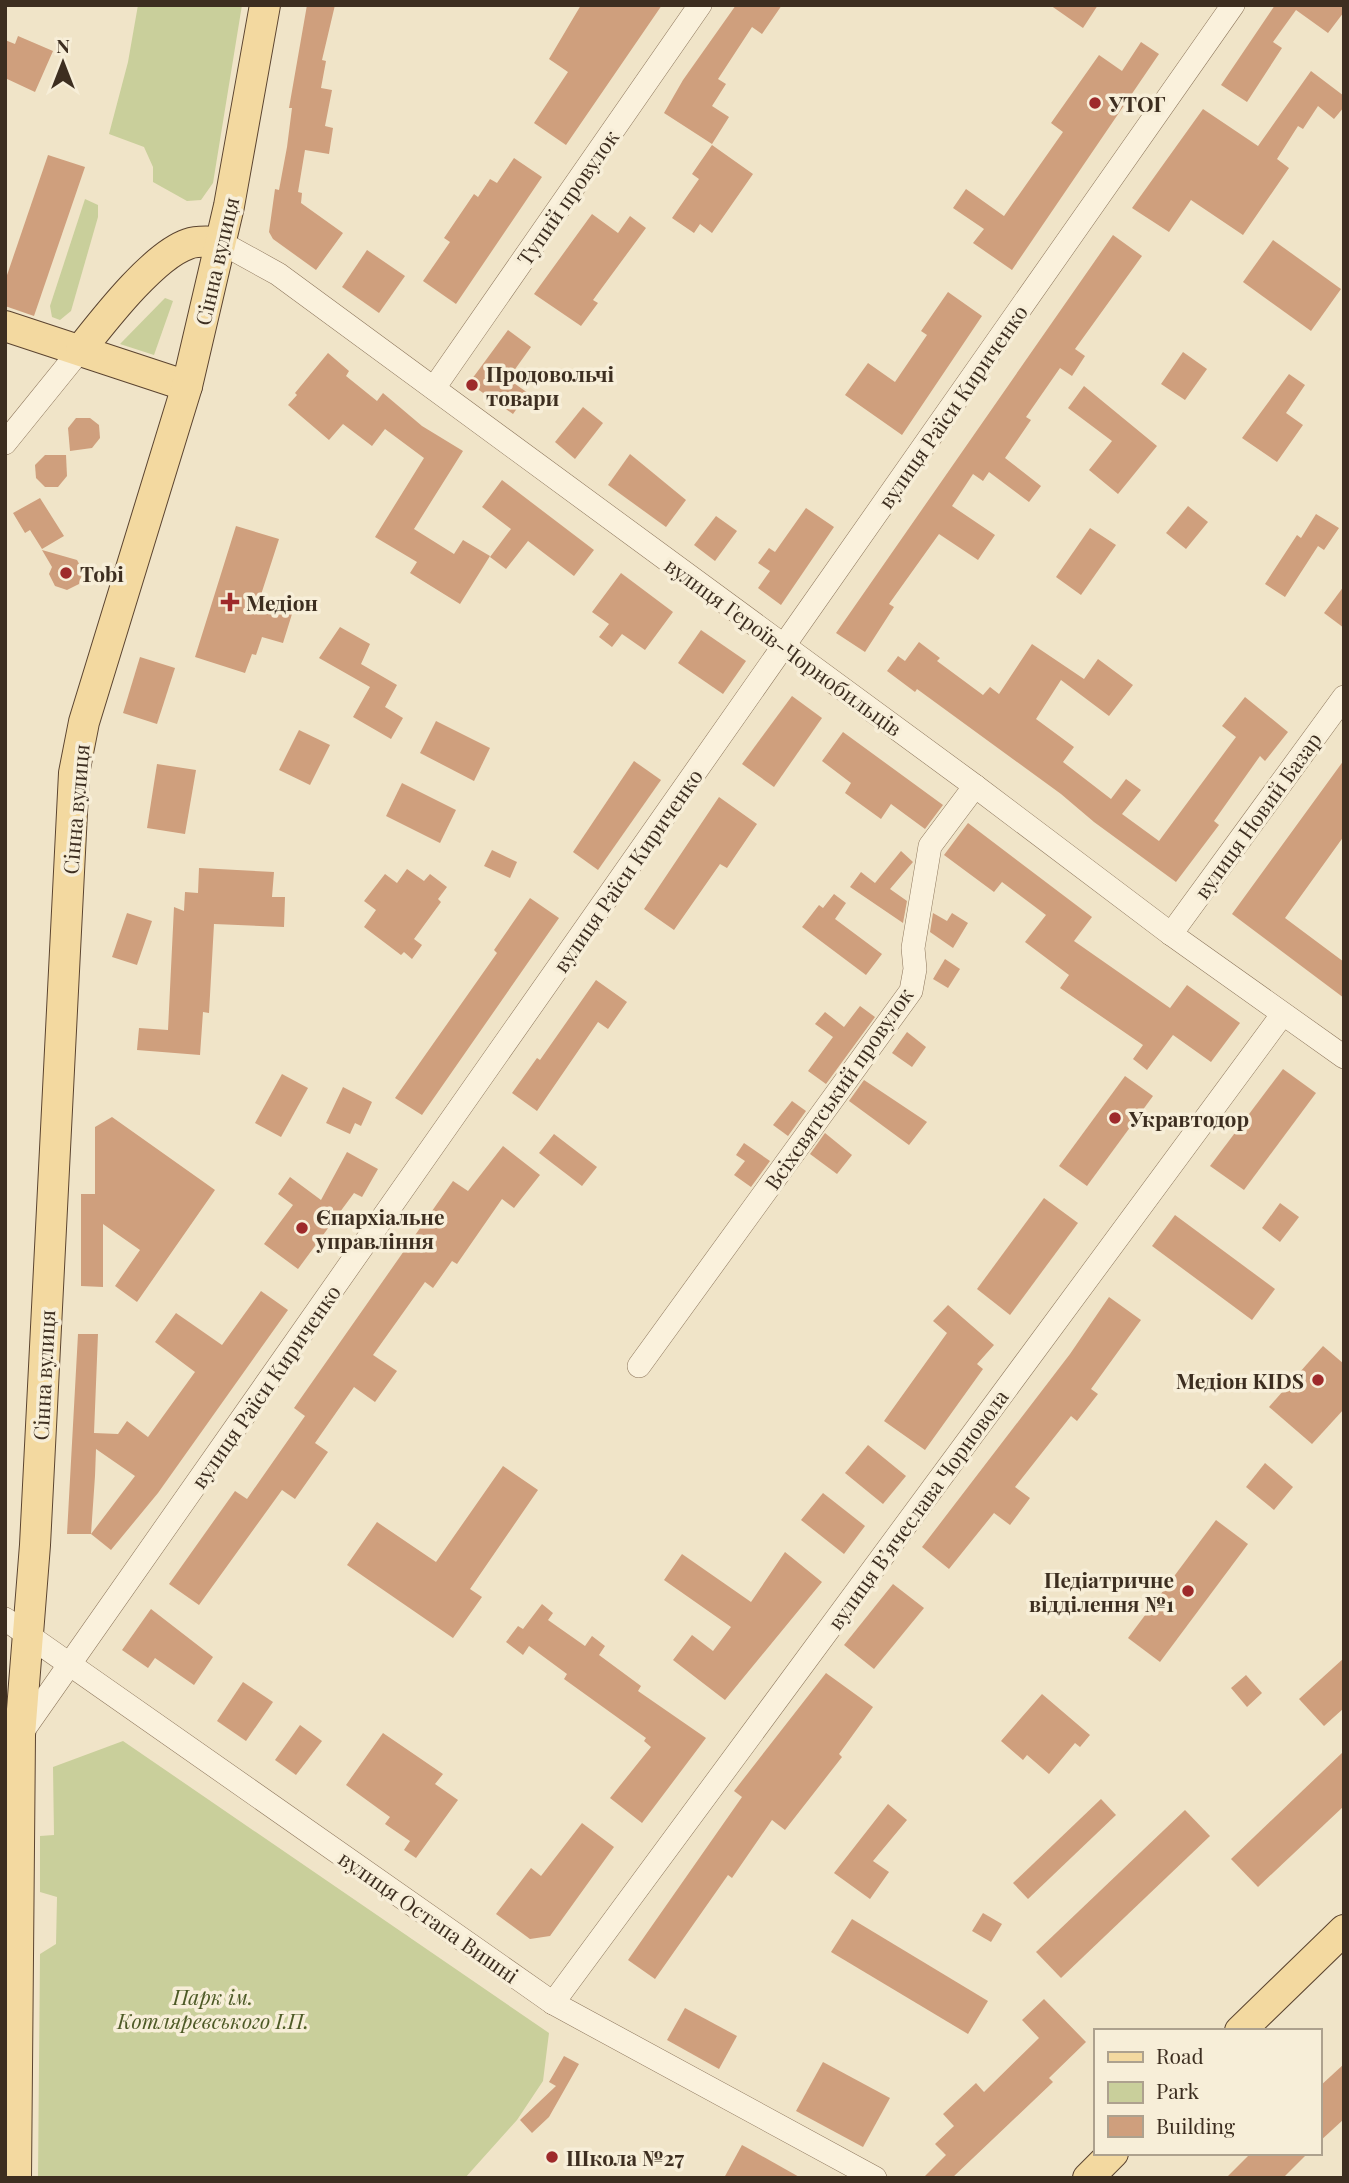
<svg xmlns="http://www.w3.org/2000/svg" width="1349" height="2183" viewBox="0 0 1349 2183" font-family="'Playfair Display',serif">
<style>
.green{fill:#c9cf9b}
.building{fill:#cf9f7d;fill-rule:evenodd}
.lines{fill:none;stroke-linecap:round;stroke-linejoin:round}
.minor-casing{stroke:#8d765c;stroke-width:24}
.major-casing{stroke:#5b4430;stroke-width:32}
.minor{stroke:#faf1dc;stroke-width:23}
.major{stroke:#f3d9a0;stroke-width:30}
.poi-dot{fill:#9e2a2b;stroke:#f7eed8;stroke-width:2.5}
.labels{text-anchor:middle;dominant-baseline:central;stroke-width:7;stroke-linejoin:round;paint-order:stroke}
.poi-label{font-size:21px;font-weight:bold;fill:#3d2e20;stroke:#f7eed8;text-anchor:start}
.street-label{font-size:21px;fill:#3d2e20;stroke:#f7eed8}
.park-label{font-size:21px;font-style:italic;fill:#4d5a26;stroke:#f7eed8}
</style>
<rect width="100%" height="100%" fill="#f0e4c8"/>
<g class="green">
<polygon points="138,5 242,5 213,183 201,200 187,201 153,182 153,167 144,147 109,134 128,62"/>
<polygon points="85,199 98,205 98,217 71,311 60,320 52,317 50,306"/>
<polygon points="165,298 173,301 154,355 120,344"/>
<polygon points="123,1741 549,2033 543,2081 517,2120 465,2178 38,2178 40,1954 56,1944 57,1897 40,1892 40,1836 54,1835 53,1767"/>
</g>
<g class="building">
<polygon points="307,5 335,5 322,60 326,61 321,88 332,90 325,126 333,128 329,154 305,150 298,192 302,193 301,203 343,233 316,270 273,239 269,232 275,189 279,190 287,147 292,108 289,108"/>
<polygon points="581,5 662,5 566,145 534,123 568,72 549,59"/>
<polygon points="736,5 782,5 762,34 752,27 718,79 726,84 712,106 729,117 712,144 664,113 683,80"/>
<polygon points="1050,5 1098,5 1083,28"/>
<polygon points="1275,5 1344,5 1344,12 1328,33 1296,10 1273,42 1282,48 1247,102 1221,85"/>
<polygon points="18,36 53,51 35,92 5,78 5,40 15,44"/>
<polygon points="1141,42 1159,54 1012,270 973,243 984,229 953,208 966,189 1004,216 1063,132 1051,123 1099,55 1122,71"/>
<polygon points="1311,71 1344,96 1344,107 1334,119 1318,106 1303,129 1298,126 1277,159 1289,168 1243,235 1191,200 1169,232 1132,208 1203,109 1258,146"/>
<polygon points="712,145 753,174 712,233 700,224 694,233 672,218 699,179 692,174"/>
<polygon points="48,155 85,167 34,316 5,306 5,281"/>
<polygon points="514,158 542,177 456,304 423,281 450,242 444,238 474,194 478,197 490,179 497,183"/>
<polygon points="592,214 618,233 630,216 646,228 593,300 598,303 581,326 534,294"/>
<polygon points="1113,235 1142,256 1075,349 1085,356 1072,376 1060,368 1026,417 1031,420 1005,458 1041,486 1029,502 989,472 983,481 973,474 952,506 995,535 978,560 939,534 889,604 894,607 865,652 836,633"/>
<polygon points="1273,240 1341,289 1311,331 1243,282"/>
<polygon points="367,250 405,276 379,313 342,287"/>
<polygon points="948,292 982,316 902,435 845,395 868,363 895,382 927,335 921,331"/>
<polygon points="508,330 531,347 508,379 528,393 513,414 469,383"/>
<polygon points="1183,352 1207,369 1185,400 1161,384"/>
<polygon points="328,353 349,371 346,376 377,401 383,393 422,426 463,451 414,529 454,554 463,540 490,556 460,604 410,573 417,562 375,537 424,458 385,429 372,446 343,424 329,440 288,405 297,395 295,393"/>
<polygon points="1289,374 1305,385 1286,413 1303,425 1277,462 1242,438"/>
<polygon points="1084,386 1157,446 1118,494 1089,470 1112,441 1068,408"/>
<polygon points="583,407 603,423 575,459 555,442"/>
<polygon points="76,418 90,418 99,425 100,438 92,448 70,451 68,428"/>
<polygon points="630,454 686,500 666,527 608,485"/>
<polygon points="45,455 66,455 67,476 58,487 45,487 36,478 35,465"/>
<polygon points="502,480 594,550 574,576 528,541 506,569 490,557 511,529 482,507"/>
<polygon points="40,498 64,536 42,549 30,530 25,533 13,513"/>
<polygon points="1188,506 1208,522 1186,549 1166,533"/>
<polygon points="806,508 834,527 781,605 758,588 770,571 758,563 769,548 775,552"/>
<polygon points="1316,514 1339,528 1324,550 1318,546 1285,597 1265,584 1297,535 1301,538"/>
<polygon points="716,516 737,531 715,561 694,545"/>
<polygon points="236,526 279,539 258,604 292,614 283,643 262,637 256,655 252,654 245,673 195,657"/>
<polygon points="1090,528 1116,545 1081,595 1056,577"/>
<polygon points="42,550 77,560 83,571 79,584 67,590 55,586 49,574 52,567"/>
<polygon points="621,573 673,612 645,650 622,634 612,647 599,637 609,624 592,612"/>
<polygon points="1344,586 1344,628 1324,613"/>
<polygon points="340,627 370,644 361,664 397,685 385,707 403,718 391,739 353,717 370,687 319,658"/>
<polygon points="701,630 746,661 723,694 678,663"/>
<polygon points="919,642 940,658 937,661 983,695 990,687 999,694 1032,644 1084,679 1098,659 1133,685 1109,716 1061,680 1036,719 1074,747 1063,762 1111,799 1126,779 1141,790 1122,814 1159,841 1236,737 1222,726 1245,697 1288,732 1265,761 1260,756 1214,821 1219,825 1176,882 1094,822 1061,794 917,689 915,692 887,671 898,656 905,661"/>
<polygon points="140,657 175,668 157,724 123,713"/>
<polygon points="792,696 822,718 774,787 742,764"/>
<polygon points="436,721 490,748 474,781 420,753"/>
<polygon points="299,730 330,745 310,785 279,770"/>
<polygon points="843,732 943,805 925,829 891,804 881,819 845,793 851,783 822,761"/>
<polygon points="1344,760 1344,836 1285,918 1344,962 1344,998 1232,914"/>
<polygon points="634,761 661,780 598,870 573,852"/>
<polygon points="157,764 196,770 185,834 147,828"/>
<polygon points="402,783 456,810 440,843 386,816"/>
<polygon points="719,797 757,824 727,868 720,864 674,930 644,909"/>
<polygon points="968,823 1092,917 1074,941 1170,1008 1187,985 1240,1023 1211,1062 1173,1035 1147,1070 1133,1059 1143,1045 1060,988 1069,975 1025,942 1046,915 1002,882 994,892 944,855"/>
<polygon points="492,850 517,862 510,878 484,866"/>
<polygon points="901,851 913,862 890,889 907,901 903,923 850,887 861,872 875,883"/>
<polygon points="199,868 274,872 272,897 285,897 284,927 214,924 209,1013 203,1012 200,1055 137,1050 139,1028 168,1030 174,907 184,911 185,892 198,893"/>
<polygon points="407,869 424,881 430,874 447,887 438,899 441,902 414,939 422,945 412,959 404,952 401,955 364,927 376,910 364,901 385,874 397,883"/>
<polygon points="834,894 846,903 835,919 882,954 866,975 802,927 819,905 823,908"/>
<polygon points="530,898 559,918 422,1115 395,1098 497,953 494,950"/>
<polygon points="127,913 152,921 137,965 112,957"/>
<polygon points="933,913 947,921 952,913 968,923 953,948 930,932"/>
<polygon points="945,959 960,969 948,988 933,979"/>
<polygon points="596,980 627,1002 608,1029 598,1022 537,1111 512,1093 537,1058 540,1060"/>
<polygon points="860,1006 875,1017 826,1084 808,1071 833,1037 815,1024 825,1012 844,1027"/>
<polygon points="907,1032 926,1047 912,1067 892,1053"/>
<polygon points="1283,1069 1316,1093 1244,1190 1210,1166"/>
<polygon points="282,1074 308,1088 281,1137 255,1123"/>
<polygon points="1125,1076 1153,1096 1087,1186 1059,1166"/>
<polygon points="864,1080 927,1122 909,1145 849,1101"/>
<polygon points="343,1087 372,1102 361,1126 355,1123 350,1134 326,1123"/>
<polygon points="792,1101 806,1111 788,1136 773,1125"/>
<polygon points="112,1117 215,1190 137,1302 115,1286 140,1250 103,1224 103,1287 81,1286 81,1194 95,1194 95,1127"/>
<polygon points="825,1133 852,1155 837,1174 810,1154"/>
<polygon points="554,1134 597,1167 582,1186 539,1153"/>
<polygon points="744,1143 770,1161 751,1187 734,1175 745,1161 736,1155"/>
<polygon points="503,1146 540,1175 514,1208 502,1199 457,1264 452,1261 433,1288 425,1282 373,1355 397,1371 375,1402 354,1387 315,1443 328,1452 295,1499 282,1490 199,1605 169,1584 235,1491 247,1499 305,1416 294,1408 453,1181 468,1191"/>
<polygon points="347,1152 378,1169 362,1197 354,1193 298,1269 264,1244 293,1205 278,1194 290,1177 321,1200"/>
<polygon points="1044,1198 1078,1223 1010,1315 977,1289"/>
<polygon points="1280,1203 1299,1217 1280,1242 1262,1228"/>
<polygon points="1175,1215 1275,1289 1252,1320 1152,1246"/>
<path d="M261 1291 288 1310 158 1493 111 1550 91 1534H67L78 1334H98L94 1433 118 1434 127 1421 148 1437 195 1372 155 1342 176 1313 222 1345ZM96 1449 135 1476 91 1534 95 1476Z"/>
<polygon points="1109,1297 1141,1320 1091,1389 1098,1394 1077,1421 1071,1416 1015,1487 1030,1498 1010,1525 994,1513 949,1569 922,1547 1070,1354"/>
<polygon points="948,1305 994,1345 977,1364 983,1369 925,1450 884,1421 947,1333 933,1321"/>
<polygon points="1323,1346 1344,1364 1344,1409 1312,1444 1269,1407"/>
<polygon points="868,1445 906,1476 883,1504 845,1473"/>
<polygon points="1265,1463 1293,1487 1274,1510 1246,1487"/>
<polygon points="503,1466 538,1490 470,1589 482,1597 453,1638 347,1565 377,1522 436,1562"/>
<polygon points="823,1493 865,1526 844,1554 801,1520"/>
<polygon points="1216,1520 1248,1544 1160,1662 1128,1638"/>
<polygon points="785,1552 822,1582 725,1700 673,1660 692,1635 713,1651 731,1627 664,1580 682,1554 751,1602"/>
<polygon points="893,1584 924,1608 874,1669 844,1645"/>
<polygon points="542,1604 553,1613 548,1620 585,1646 592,1636 605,1646 599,1655 641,1686 638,1691 706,1738 642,1823 610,1798 651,1747 644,1741 646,1738 564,1679 567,1674 529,1646 523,1655 506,1642 518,1626 523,1629"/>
<polygon points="151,1609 213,1657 194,1685 155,1658 148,1668 122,1650"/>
<polygon points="1344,1658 1344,1708 1324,1726 1299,1699"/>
<polygon points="826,1673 873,1707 839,1754 842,1757 785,1830 772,1820 732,1878 728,1875 655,1979 628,1960 742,1797 734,1791"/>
<polygon points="1246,1675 1262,1693 1247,1707 1231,1688"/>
<polygon points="243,1682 273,1702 246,1741 217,1721"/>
<polygon points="1042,1694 1090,1735 1080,1747 1075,1743 1049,1774 1027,1755 1023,1760 1001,1741"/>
<polygon points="300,1725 322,1741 296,1775 275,1760"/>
<polygon points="383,1733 443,1774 435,1784 458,1800 416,1858 404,1850 410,1841 385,1824 390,1817 346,1785"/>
<polygon points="1344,1751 1344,1806 1258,1887 1231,1859"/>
<polygon points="1101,1799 1116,1815 1028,1899 1013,1883"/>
<polygon points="888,1804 907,1820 873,1861 889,1872 870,1899 834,1873"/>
<polygon points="1185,1810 1210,1836 1061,1978 1036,1952"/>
<polygon points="582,1823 614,1847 550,1936 530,1939 496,1914 531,1868 541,1876"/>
<polygon points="983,1913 1002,1924 991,1942 972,1931"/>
<polygon points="852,1919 988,2001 968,2034 831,1952"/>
<polygon points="1044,1999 1086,2042 1049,2078 1053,2082 952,2178 923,2178 946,2155 935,2144 954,2126 943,2114 976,2083 984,2092 1039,2038 1022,2020"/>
<polygon points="685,2008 737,2036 719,2069 667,2040"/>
<polygon points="564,2056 579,2064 549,2117 532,2133 520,2120 556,2086 549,2082"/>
<polygon points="823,2062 890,2098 863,2147 796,2111"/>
<polygon points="1344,2064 1344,2119 1319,2142 1319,2087"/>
<polygon points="742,2145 753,2151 801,2178 724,2178"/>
<polygon points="1251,2153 1308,2153 1283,2178 1226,2178"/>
</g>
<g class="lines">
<defs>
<g id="minor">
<polyline points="220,242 278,274 975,786 1171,934 1344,1057"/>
<polyline points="434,388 700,5"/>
<polyline points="5,443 81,349"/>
<polyline points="1171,934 1344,697"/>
<polyline points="639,1366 911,991 915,969 913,948 930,846 975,786"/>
<polyline points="5,1619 553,2003 875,2178"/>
<polyline points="20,1735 1233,5"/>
<polyline points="553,2003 1282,1015"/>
</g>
<g id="major">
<polyline points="5,326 187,386"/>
<path d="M81 349C104 320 153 256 188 244 199 240 209 242 220 242"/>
<polyline points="1240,2031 1344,1930"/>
<polyline points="16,2178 20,1735 35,1545 74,773 84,722 187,386 229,206 265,5"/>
<polyline points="1088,2178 1113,2153"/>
</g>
</defs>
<use href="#minor" class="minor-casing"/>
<use href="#major" class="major-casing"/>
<use href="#minor" class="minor"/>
<use href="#major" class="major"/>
</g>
<g class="poi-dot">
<circle cx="1095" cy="103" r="7"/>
<circle cx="472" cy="385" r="7"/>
<circle cx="66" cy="573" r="7"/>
<path d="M226.5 591.5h7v7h7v7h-7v7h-7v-7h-7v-7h7z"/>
<circle cx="1115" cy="1118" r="7"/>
<circle cx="302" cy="1228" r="7"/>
<circle cx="1318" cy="1380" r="7"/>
<circle cx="1188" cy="1591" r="7"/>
<circle cx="552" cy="2157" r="7"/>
</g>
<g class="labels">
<g class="poi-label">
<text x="1109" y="103">УТОГ</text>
<text x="486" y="373">Продовольчі<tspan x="486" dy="24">товари</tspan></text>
<text x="80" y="573">Tobi</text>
<text x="246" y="602">Медіон</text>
<text x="1129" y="1118">Укравтодор</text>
<text x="316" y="1216">Єпархіальне<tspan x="316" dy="24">управління</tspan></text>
<text x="1304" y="1380" text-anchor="end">Медіон KIDS</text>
<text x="1174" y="1579" text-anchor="end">Педіатричне<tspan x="1174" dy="24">відділення №1</tspan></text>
<text x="566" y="2157">Школа №27</text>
</g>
<g class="street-label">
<text transform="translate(567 197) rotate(-55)">Тупий провулок</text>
<text transform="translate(216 261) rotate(-77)">Сінна вулиця</text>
<text transform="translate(952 406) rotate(-55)">вулиця Раїси Кириченко</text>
<text transform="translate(784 646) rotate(36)">вулиця Героїв-Чорнобильців</text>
<text transform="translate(75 809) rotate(-85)">Сінна вулиця</text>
<text transform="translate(1257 815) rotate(-54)">вулиця Новий Базар</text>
<text transform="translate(627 870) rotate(-55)">вулиця Раїси Кириченко</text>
<text transform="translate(838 1088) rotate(-55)">Всіхсвятський провулок</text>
<text transform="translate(43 1375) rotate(-87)">Сінна вулиця</text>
<text transform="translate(265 1386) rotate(-55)">вулиця Раїси Кириченко</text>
<text transform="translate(917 1509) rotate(-54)">вулиця Вʼячеслава Чорновола</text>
<text transform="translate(429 1916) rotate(35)">вулиця Остапа Вишні</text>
</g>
<g class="park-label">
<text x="213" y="1996">Парк ім.<tspan x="213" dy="24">Котляревського І.П.</tspan></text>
</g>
</g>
<rect width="1349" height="2183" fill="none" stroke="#3d2e20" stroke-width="14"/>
<rect x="1094" y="2029" width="228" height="126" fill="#f7eed8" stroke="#ada18e" stroke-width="2"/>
<rect x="1108" y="2052" width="35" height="10" fill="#f3d9a0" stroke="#ada18e" stroke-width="2"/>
<text x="1156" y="2064" font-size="21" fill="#3d2e20">Road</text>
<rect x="1108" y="2082" width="35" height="21" fill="#c9cf9b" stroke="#ada18e" stroke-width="2"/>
<text x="1156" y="2099" font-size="21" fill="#3d2e20">Park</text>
<rect x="1108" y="2116" width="35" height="21" fill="#cf9f7d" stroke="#ada18e" stroke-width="2"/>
<text x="1156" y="2134" font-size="21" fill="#3d2e20">Building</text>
<g transform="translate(63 63)" stroke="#f7eed8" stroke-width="5" paint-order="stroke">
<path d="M0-5L12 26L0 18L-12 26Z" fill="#3d2e20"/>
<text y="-10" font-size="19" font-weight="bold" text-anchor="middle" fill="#3d2e20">N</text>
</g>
</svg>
